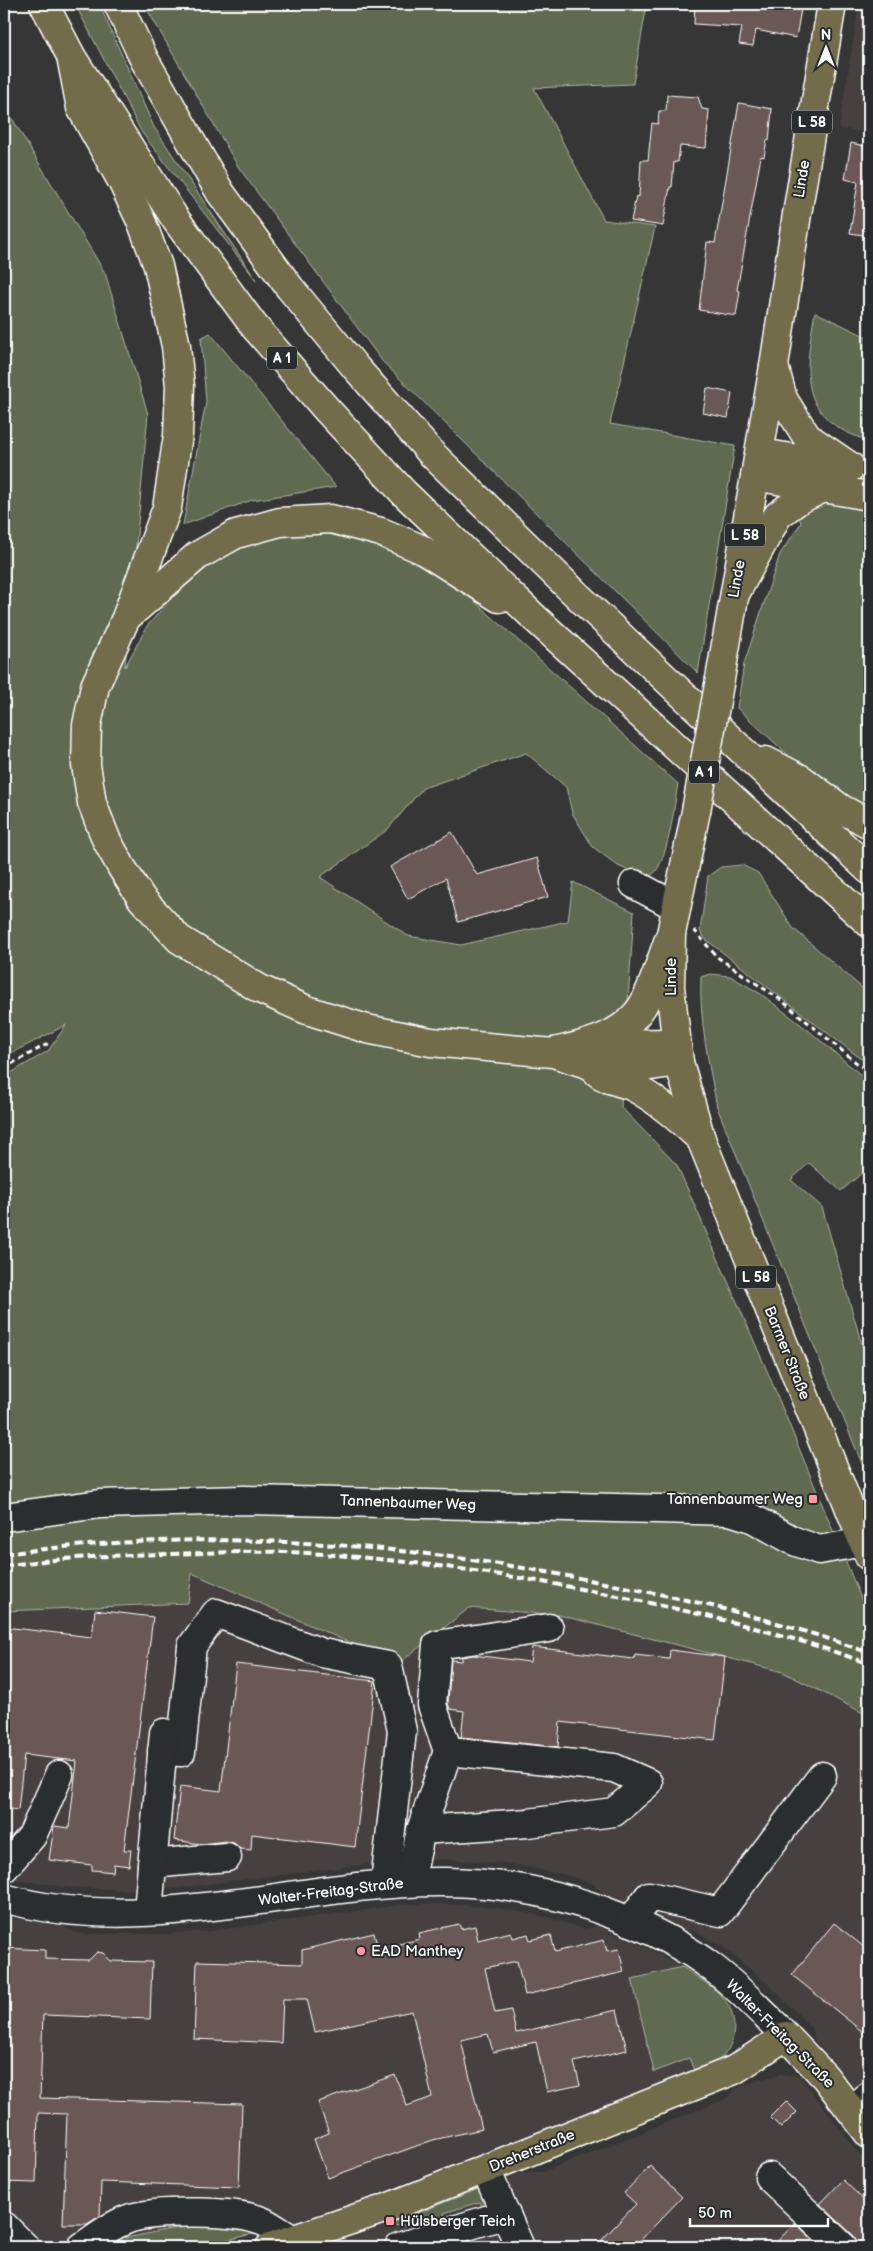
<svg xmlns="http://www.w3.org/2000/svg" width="873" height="2251" viewBox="0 0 873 2251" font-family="'Balsamiq Sans',sans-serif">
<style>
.built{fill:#464040}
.green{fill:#5f6a51;stroke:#afb4a8}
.building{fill:#6a5857;stroke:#fff}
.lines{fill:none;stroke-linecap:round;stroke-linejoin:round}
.minor-casing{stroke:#fff;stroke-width:31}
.major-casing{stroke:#fff;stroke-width:31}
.highway-casing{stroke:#fff;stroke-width:31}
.path{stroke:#fff;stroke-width:3;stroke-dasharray:5 4;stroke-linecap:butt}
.minor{stroke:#2a2d2e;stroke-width:28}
.major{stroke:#726c4b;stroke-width:28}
.highway{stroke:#726c4b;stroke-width:28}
.rail{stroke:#fff;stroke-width:4;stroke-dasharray:8 4;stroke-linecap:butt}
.major-bridge-casing{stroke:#fff;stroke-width:31;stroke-linecap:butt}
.major-bridge{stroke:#726c4b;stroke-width:28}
.poi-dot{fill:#ff9aa2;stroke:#2a2d2e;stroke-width:2}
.labels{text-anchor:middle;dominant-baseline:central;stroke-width:4;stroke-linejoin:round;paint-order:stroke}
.shield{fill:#2a2d2e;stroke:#bfc0c0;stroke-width:1}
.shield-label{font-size:14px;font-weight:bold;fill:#fff}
.street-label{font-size:15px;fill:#fff;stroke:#2a2d2e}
.poi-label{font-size:15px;fill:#fff;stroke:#2a2d2e;text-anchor:start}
</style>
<rect width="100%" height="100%" fill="#373636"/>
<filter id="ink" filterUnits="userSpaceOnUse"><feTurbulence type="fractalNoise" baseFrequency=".02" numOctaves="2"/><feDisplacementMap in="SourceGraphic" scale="10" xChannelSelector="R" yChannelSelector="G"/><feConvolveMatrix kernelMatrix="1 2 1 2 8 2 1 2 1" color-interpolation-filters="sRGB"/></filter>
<g filter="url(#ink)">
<g class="built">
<polygon points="859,4 869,4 869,133 839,128"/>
<polygon points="192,1573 398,1664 469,1608 559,1615 783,1672 869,1716 869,2104 815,2041 812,2028 766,1982 727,1950 697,1932 683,1930 606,1896 592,1883 566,1875 505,1863 445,1859 392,1861 177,1888 122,1890 68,1887 16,1880 4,1864 4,1611 188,1603"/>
<polygon points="408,1904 448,1904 496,1908 546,1917 584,1929 597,1926 643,1946 682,1967 632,1979 655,2072 689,2058 694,2070 351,2204 237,2239 197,2247 4,2247 4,1917 57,1924 79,1934 167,1934 212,1931"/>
<polygon points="779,2074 800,2076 869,2167 869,2247 530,2247 498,2180 522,2172 543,2172 721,2101 729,2097 736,2088"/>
<polygon points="484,2187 499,2241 480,2247 452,2247 450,2243 435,2247 321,2247"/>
</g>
<g class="green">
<polygon points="75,4 99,4 154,127 256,280 142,133"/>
<polygon points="144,4 647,4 633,84 534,88 604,220 655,227 610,424 735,446 698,673 382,361 239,168"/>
<path d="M4 105 105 273 148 414 125 667 147 626 176 593 215 561 253 542 300 532 339 533 381 546 425 568 471 598 678 784C674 806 669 853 656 871 654 874 649 876 646 878L618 866 593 847 572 813 566 787 526 753 423 788 387 830 320 877 408 936 461 945 568 921 573 882 634 912 621 1107 677 1165 768 1373 869 1618V1716L783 1672 559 1615 469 1608 398 1664 192 1573 188 1603 4 1611V1077L48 1051 66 1025 4 1057Z"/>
<path d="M815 312 869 338V441C797 419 804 374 815 312Z"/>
<polygon points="210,333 336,487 252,500 183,525 206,402 201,338"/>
<polygon points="828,500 869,505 869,815 824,788 737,708 744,664 780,554 801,523 797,511"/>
<polygon points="742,865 758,873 793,928 869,994 869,1065 705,939 700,931 708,876 721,867"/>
<path d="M710 974 730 976 761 994 808 1030 869 1082V1167L841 1191 809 1163 791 1180 822 1207 869 1369V1481L717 1107C709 1064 699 1021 701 977Z"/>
<path d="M682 1967C696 1977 714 1986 725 2000 739 2018 737 2049 716 2062 710 2066 701 2067 694 2070L689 2058 654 2072 632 1979Z"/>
<polygon points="484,2187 489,2194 485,2214 480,2202 444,2213 448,2226 438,2229 434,2216 406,2226 386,2225"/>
<polygon points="240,2220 266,2231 197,2247 93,2247 119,2229 126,2238 170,2229"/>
</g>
<g class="building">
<polygon points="695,4 785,4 801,9 796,38 756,30 753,46 739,44 742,27 694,24"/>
<polygon points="667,95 698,97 702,109 709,110 706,148 680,146 678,162 674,162 672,187 670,187 663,226 631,221 636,196 639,197 641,160 648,160 652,123 658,124 659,111 666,111"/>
<polygon points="739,103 772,109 769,141 767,140 764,157 761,156 737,290 740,291 736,316 699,310 707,242 715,243"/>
<polygon points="851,143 869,147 869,236 850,233 858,182 845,179"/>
<polygon points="707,388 732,393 728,418 703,413"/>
<polygon points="452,832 477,875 537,858 548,897 458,922 446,878 408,899 390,867"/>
<polygon points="95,1610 153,1617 124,1850 131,1850 129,1866 114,1864 113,1872 92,1870 92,1865 49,1860 54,1826 69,1828 77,1761 24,1755 18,1810 4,1808 4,1627 92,1637"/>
<polygon points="532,1647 634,1659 635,1655 669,1659 670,1650 725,1657 715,1740 560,1722 558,1747 461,1737 464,1711 450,1709 448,1703 451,1660 461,1661 462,1657 473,1655 530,1662"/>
<polygon points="236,1664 375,1681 355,1847 252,1834 251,1850 240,1849 234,1843 226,1841 201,1844 174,1840 180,1786 221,1791"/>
<polygon points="834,1923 869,1951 869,2037 792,1975"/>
<polygon points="459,1924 461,1929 475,1926 478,1940 511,1932 513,1938 528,1934 530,1940 551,1935 555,1952 604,1940 607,1951 619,1949 624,1972 525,1995 517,1961 485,1968 495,2013 511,2010 516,2033 617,2010 627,2050 574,2062 580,2085 547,2092 536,2042 493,2052 488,2034 461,2040 482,2129 433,2140 328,2178 314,2139 329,2133 318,2102 395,2075 407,2106 432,2097 412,2011 315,2032 307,1999 283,1999 281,2043 194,2039 197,1961 302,1964 302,1950 374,1933 378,1949 420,1939 419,1933"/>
<polygon points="4,1948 45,1950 45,1959 89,1960 97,1952 103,1953 111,1961 152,1962 150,2019 43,2015 40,2098 242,2104 239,2187 101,2182 100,2216 87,2224 63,2224 67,2114 38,2113 36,2183 4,2182"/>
<polygon points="786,2101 797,2112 781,2128 770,2117"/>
<polygon points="650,2166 682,2197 634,2247 595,2247 636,2204 624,2193"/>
<polygon points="843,2180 869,2205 869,2247 858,2247 854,2236 820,2204"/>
<polygon points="795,2223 821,2247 772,2247"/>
</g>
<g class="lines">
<defs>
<g id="minor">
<polyline points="634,884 675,906"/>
<polyline points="4,1517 100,1504 244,1500 660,1509 730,1511 752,1518 794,1541 819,1550 869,1541"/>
<polyline points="162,1751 181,1752 192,1646 216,1613 322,1653 388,1666 402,1731 385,1883"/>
<polyline points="448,1751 432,1705 437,1645 549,1628"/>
<polyline points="152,1864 227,1857"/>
<polyline points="4,1868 32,1836 59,1775"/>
<polyline points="410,1882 421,1830 448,1751 614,1768 648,1783 614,1812 528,1823 421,1830"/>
<path d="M4 1898C89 1923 183 1911 269 1899 396 1880 494 1867 617 1916 650 1929 684 1946 713 1968 739 1988 762 2012 786 2036"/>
<polyline points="148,1911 164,1733"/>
<polyline points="630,1922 649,1896 720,1912 822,1776"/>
<polyline points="851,2110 869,2096"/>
<polyline points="486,2170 520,2247"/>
<polyline points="769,2177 843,2247"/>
<polyline points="4,2226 25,2247"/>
<path d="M82 2247C97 2236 113 2224 131 2218 158 2210 239 2210 264 2222 274 2227 284 2235 294 2240"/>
<polyline points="399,2247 506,2214"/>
</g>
<g id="major">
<polyline points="720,679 774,366 797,214 832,4"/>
<polyline points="696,811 671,934 670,987 679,1062 701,1139 869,1556"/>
<polyline points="270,2247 387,2208 734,2070 786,2036 825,2077 869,2134"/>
</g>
<g id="highway">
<polyline points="44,4 71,56 176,220 254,326 328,411 404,493 538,621 869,923"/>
<polyline points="118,4 144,59 220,192 290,288 356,368 432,454 580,598 869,870"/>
<polyline points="71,56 81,108 123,183 142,223 158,266 176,346 180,386 178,435 167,508 126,618 95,686 87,725 86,765 92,803 106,839 122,868 142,899 179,939 260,989 307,1010 367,1029 431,1042 553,1053 587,1064 637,1068 679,1062"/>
<polyline points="774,366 783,399 807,437 851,467"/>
<polyline points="760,453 843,466"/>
<polyline points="755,476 869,496"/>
<polyline points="735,594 778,515 800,499 824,488"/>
<polyline points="128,616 197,556 236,534 280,522 331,519 381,532 421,549 499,598"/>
<polyline points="766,761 801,779 840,808 869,824"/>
<polyline points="595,1044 676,1043"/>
<path d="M554 1052C591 1044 632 1034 648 995 657 976 663 954 671 934"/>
<path d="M597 1072C607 1081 621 1081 633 1087 658 1100 680 1120 701 1139"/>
</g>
</defs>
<use href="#minor" class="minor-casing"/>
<use href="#major" class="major-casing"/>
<use href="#highway" class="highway-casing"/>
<g class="path">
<polyline points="694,930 717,957 781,1000 869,1073"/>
<polyline points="4,1068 51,1042"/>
</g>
<use href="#minor" class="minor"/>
<use href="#major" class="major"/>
<use href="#highway" class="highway"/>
<g class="rail">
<path d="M4 1554C208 1526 408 1543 609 1584 698 1601 785 1622 869 1653"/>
<path d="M4 1566C58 1558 112 1555 167 1554 213 1553 261 1550 308 1553 413 1560 519 1576 622 1597 706 1615 789 1634 869 1664"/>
</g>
<defs>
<polyline id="major-bridge" points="696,811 720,679"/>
</defs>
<use href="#major-bridge" class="major-bridge-casing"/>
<use href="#major-bridge" class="major-bridge"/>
</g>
</g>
<g class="poi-dot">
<rect x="808" y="1494" width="10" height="10" rx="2.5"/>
<circle cx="361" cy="1951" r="5"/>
<rect x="385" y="2216" width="10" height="10" rx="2.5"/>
</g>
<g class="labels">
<g class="shield">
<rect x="792" y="110.5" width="40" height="23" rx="4"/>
<rect x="267" y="346.5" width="30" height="23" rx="4"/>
<rect x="725" y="523.5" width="40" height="23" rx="4"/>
<rect x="689" y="760.5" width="30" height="23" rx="4"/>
<rect x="736" y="1265.5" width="40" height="23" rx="4"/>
</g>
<g class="shield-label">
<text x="812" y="122">L 58</text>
<text x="282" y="358">A 1</text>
<text x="745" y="535">L 58</text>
<text x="704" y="772">A 1</text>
<text x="756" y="1277">L 58</text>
</g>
<g class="street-label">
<text transform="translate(802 179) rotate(-81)">Linde</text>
<text transform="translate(737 579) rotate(-80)">Linde</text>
<text transform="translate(671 977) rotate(-90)">Linde</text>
<text transform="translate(787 1353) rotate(68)">Barmer Straße</text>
<text transform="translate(408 1503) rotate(2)">Tannenbaumer Weg</text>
<text transform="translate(331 1892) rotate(-7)">Walter-Freitag-Straße</text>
<text transform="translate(780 2034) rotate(45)">Walter-Freitag-Straße</text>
<text transform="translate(532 2151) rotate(-22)">Dreherstraße</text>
</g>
<g class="poi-label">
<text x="803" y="1499" text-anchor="end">Tannenbaumer Weg</text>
<text x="371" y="1951">EAD Manthey</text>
<text x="400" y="2221">Hülsberger Teich</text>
</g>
</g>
<rect width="873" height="2251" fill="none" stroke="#2a2d2e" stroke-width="20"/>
<rect x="10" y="10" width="853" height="2231" fill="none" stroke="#fff" stroke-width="2" filter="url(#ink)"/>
<g transform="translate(826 48)" stroke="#2a2d2e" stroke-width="4" paint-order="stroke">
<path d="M0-4L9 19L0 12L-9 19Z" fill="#ffffff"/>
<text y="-8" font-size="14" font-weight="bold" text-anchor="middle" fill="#ffffff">N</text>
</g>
<path d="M690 2218v8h138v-8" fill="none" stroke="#ffffff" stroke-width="2.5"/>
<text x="698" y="2218" font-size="15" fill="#ffffff" stroke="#2a2d2e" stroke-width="4" paint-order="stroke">50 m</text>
</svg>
